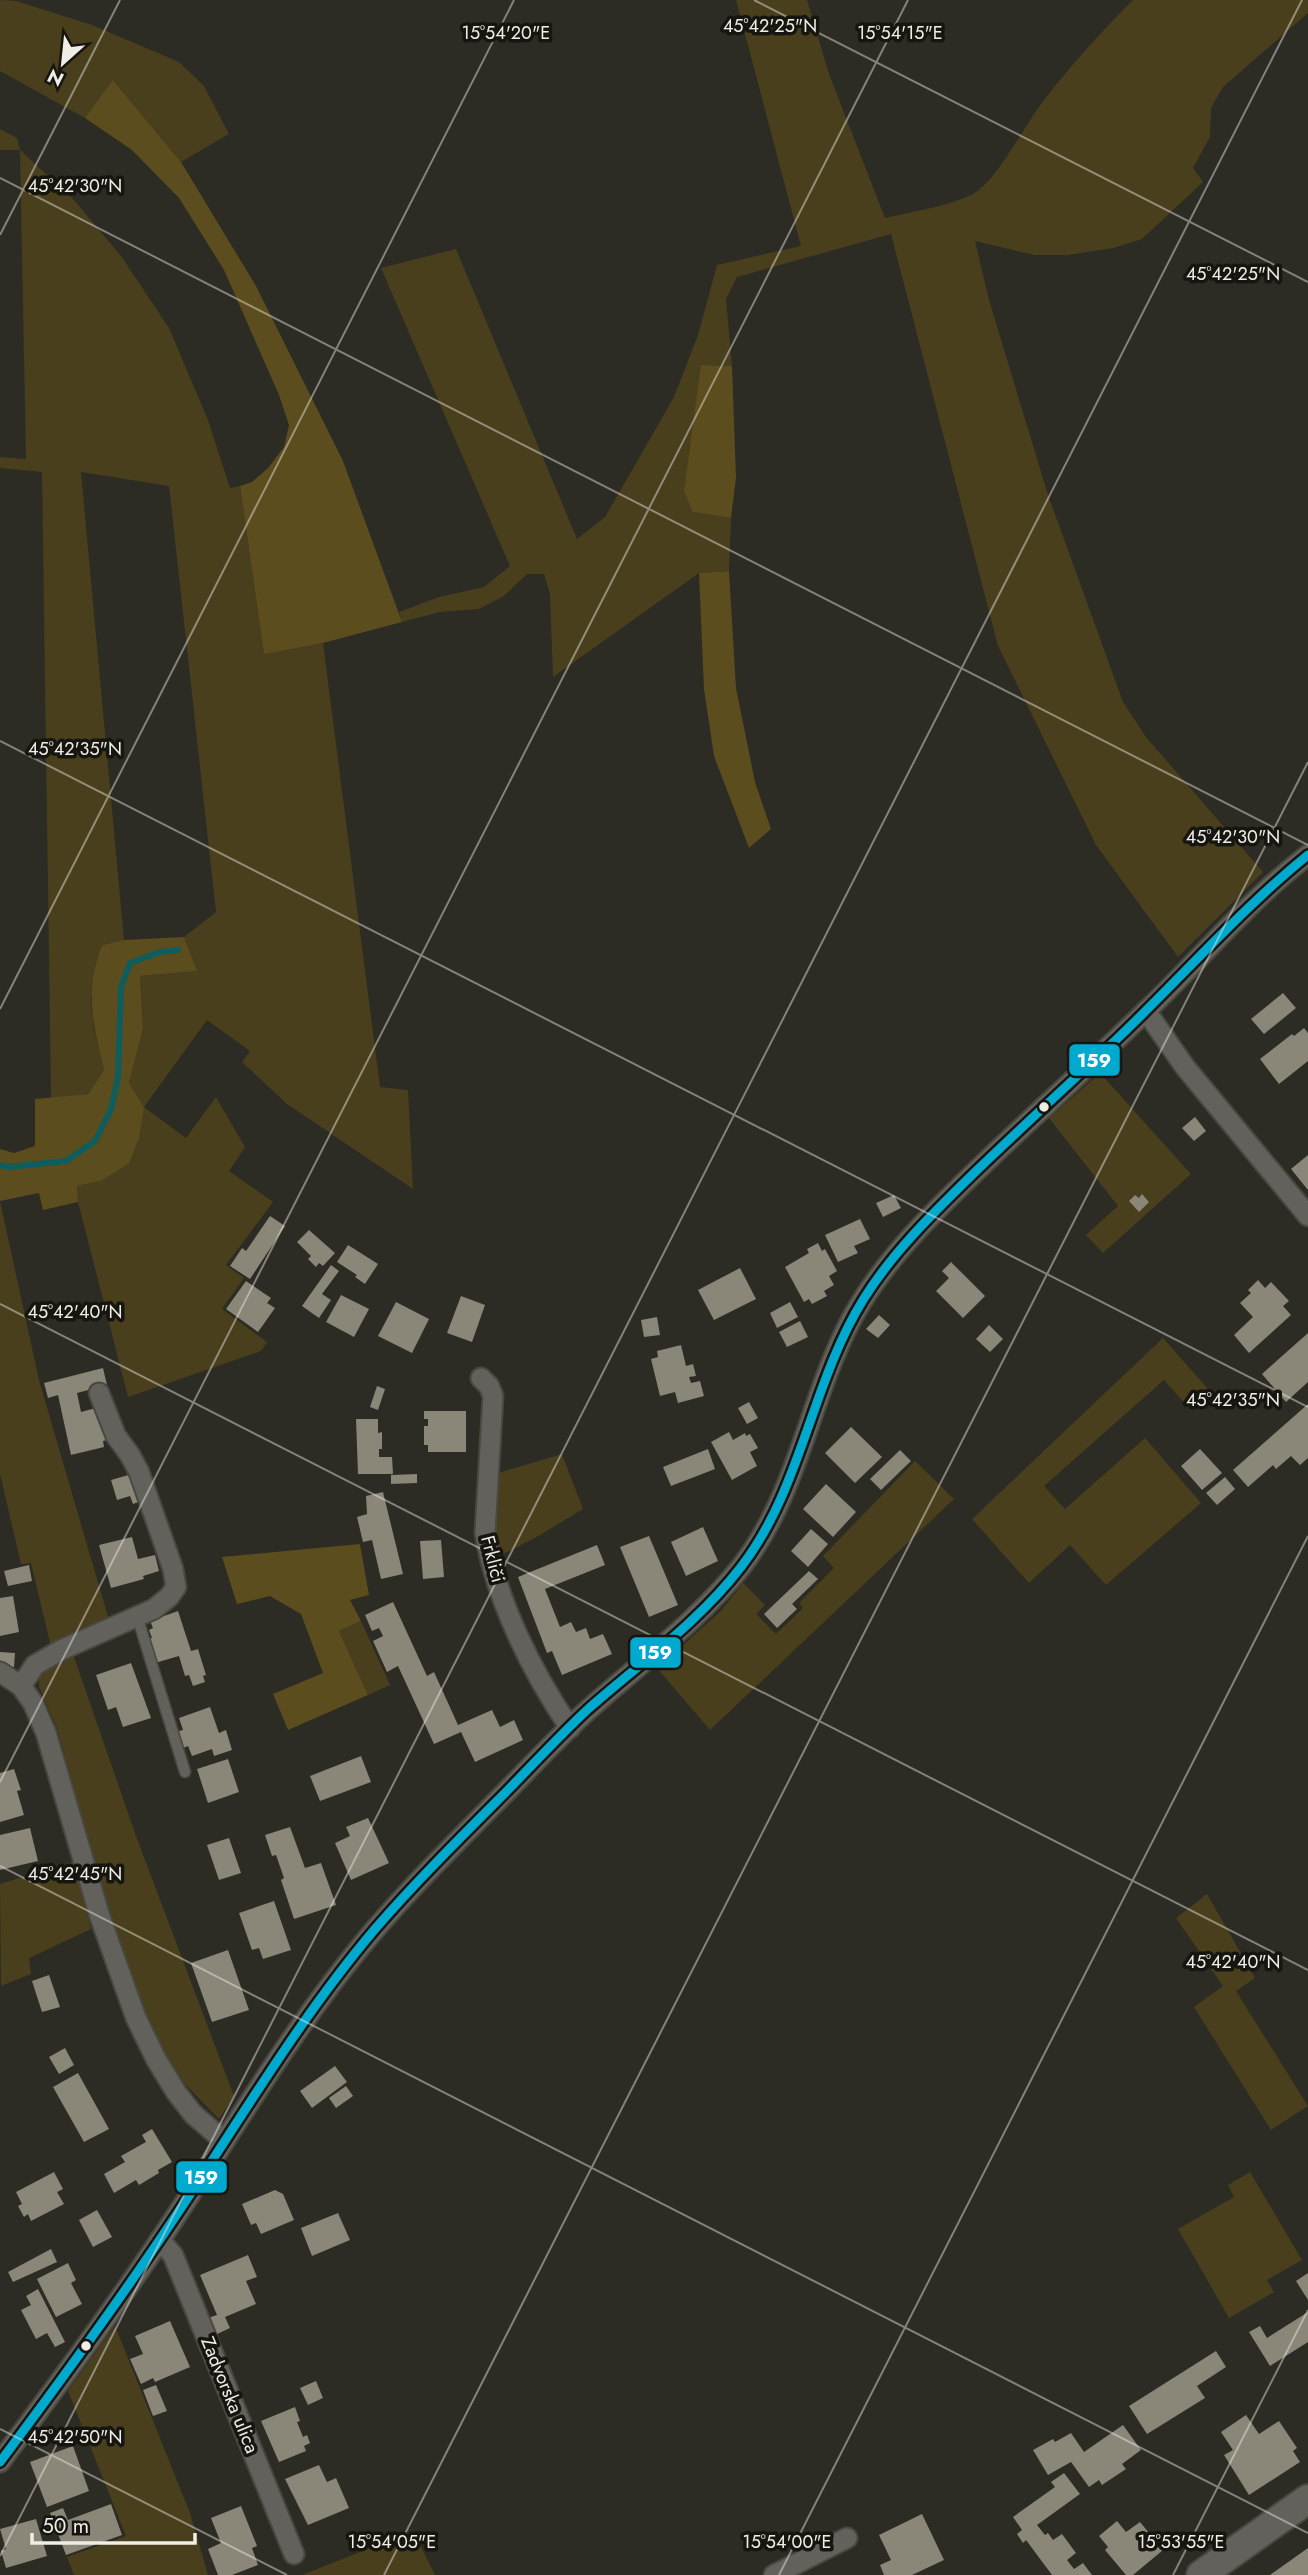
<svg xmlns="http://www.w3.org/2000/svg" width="1308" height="2575" viewBox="0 0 1308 2575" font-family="Jost,sans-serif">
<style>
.green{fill:#493f1d}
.forest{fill:#5b4d1e}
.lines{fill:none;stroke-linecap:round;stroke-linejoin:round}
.stream{stroke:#0f5d5d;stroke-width:6}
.building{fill:#8a8678}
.service-casing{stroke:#484741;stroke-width:13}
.minor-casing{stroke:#484741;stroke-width:23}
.secondary-casing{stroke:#484741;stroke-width:32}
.service{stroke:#62615b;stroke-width:10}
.minor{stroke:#62615b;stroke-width:19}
.secondary{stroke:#62615b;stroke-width:28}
.bus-1-casing{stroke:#171510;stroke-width:14}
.bus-1{stroke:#00a9ce;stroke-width:9}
.ticks{fill:none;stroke:#f0ede6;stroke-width:2;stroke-opacity:0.45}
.bus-dot{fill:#f0ede6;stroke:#171510;stroke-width:2.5}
.labels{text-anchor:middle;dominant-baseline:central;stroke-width:7;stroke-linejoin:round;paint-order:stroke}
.street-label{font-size:19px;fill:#f0ede6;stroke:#171510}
.ticks-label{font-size:18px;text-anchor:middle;fill:#f0ede6;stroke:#171510;stroke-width:7;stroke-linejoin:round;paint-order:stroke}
.line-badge{stroke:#171510;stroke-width:2.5}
.badge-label{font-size:19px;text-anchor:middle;font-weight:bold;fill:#fff}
</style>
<rect width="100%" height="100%" fill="#2c2b24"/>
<g class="green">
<polygon points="0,0 16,1 92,25 179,62 204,86 229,134 181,162 114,81 85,118 0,71"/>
<path d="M736 0H807L829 74 885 218C914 211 946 207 973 194 996 182 1026 123 1044 100 1071 65 1102 31 1133 0H1308V13L1223 87 1211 108 1210 137 1193 168 1203 182 1142 239 1113 248 1068 255H1034L975 241 989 300 1048 495 1123 702 1146 737 1263 872 1178 957 1096 845 998 646 891 234 737 277 726 299 732 366 701 365 693 512 731 518 729 571 699 573 553 677 550 594 544 574H527L504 596 479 609 440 612 402 622 399 612 439 597 484 587 510 566 381 268 456 249 577 539 605 517 674 397 698 335 717 265 801 246Z"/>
<polygon points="0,129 17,138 20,150 74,200 121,256 169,328 208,420 230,488 240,486 264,653 323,643 380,1087 408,1090 413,1189 287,1104 242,1062 250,1051 207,1020 144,1107 186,1138 216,1097 245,1147 229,1171 273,1202 226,1265 244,1278 222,1309 267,1342 261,1351 128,1397 78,1202 77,1186 101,1181 144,1107 129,1083 143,1029 140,976 196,971 184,937 216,912 169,486 81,472 124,940 102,945 91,999 94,1028 104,1070 88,1094 51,1098 42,472 0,468 0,457 26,459 20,150 0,150"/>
<polygon points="1100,1073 1191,1174 1103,1253 1086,1235 1118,1206 1049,1118"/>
<polygon points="0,1201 39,1380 109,1620 51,1647 31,1563 21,1564 0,1474"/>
<polygon points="1163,1338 1208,1389 1188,1407 1164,1380 1044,1486 1065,1509 1145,1438 1201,1503 1106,1585 1070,1545 1029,1583 972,1519"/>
<polygon points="562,1454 583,1509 535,1538 499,1556 494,1537 498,1473"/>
<polygon points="915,1461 954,1499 710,1730 657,1668 721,1611 743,1583 765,1605 756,1614 776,1634 803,1608 799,1603 834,1568 823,1556"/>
<polygon points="361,1621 390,1685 368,1695 339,1631"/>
<polygon points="73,1654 136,1836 234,2096 219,2119 180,2079 165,2052 142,2006 107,1908 57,1728 39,1687 39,1675 44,1669"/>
<polygon points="74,1861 91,1929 29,1958 31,1974 1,1986 0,1884"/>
<polygon points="1207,1894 1255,1978 1236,1991 1308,2106 1271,2130 1194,2007 1223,1986 1176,1918"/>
<polygon points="1250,2172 1302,2260 1267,2280 1274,2292 1229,2318 1178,2229 1234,2197 1228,2185"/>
<polygon points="115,2326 190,2513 208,2575 74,2575 67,2557 126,2536 68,2391"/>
<polygon points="413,2531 435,2575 302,2575 307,2573"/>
</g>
<g class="forest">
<polygon points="113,80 181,162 256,286 343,461 402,622 323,643 264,654 240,486 252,482 268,468 284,447 289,425 279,395 224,270 179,198 132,150 85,118"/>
<polygon points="701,365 732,366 736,478 731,518 693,512 684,491"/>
<polygon points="729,571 736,688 755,782 771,829 749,848 714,756 704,689 699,573"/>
<path d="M184 937 197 971 140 976 143 1029 129 1083 144 1107 139 1138 129 1163 101 1181 77 1186 78 1202 43 1210 39 1193 0 1201V1149L14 1153 35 1146V1099L88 1094 104 1070C93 1023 84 993 102 945L124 940Z"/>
<polygon points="360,1544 369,1595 350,1600 361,1621 339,1631 368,1695 288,1730 273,1694 323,1673 301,1614 270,1596 237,1604 222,1557"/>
</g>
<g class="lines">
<polyline class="stream" points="0,1165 9,1167 66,1161 95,1141 111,1109 118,1078 121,987 130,963 160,952 178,950"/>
</g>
<g class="building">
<polygon points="1283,993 1296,1008 1264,1034 1251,1019"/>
<polygon points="1304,1028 1308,1033 1308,1061 1279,1084 1260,1059 1292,1034 1294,1036"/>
<polygon points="1195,1117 1206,1131 1194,1141 1182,1128"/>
<polygon points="1308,1155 1308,1190 1291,1169"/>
<polygon points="1142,1194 1149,1202 1139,1212 1129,1201 1135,1195 1139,1198"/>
<polygon points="894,1195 901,1208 883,1217 876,1203"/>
<polygon points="270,1216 285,1226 250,1279 230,1266 242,1248 246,1251"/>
<polygon points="860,1219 870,1239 854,1246 858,1253 838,1262 825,1235"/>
<polygon points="309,1230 335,1253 323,1266 319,1263 316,1267 308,1259 311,1256 297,1242"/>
<polygon points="818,1243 822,1251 825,1249 837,1271 829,1276 834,1285 824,1291 827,1296 812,1304 809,1299 804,1302 785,1267 809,1253 807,1249"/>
<polygon points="348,1245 378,1264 365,1284 355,1277 357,1275 337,1262"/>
<polygon points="951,1262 985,1296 963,1318 936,1291 949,1278 942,1271"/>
<polygon points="331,1265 339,1271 322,1294 331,1300 319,1318 302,1306"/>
<polygon points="740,1268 756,1299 714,1320 698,1290"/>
<polygon points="1258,1280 1265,1288 1271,1282 1289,1301 1283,1306 1291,1315 1249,1353 1234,1335 1253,1317 1240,1303 1251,1293 1248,1290"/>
<polygon points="246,1281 271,1298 267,1303 275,1308 258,1332 226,1309"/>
<polygon points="341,1295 369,1309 354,1337 326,1322"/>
<polygon points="461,1296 485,1305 472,1342 447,1333"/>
<polygon points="396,1302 429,1319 412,1353 378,1336"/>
<polygon points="790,1302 798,1317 777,1328 770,1313"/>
<polygon points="879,1315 890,1325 878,1338 866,1329"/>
<polygon points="657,1317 660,1335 644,1337 641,1320"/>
<polygon points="800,1321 808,1337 787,1347 779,1332"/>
<polygon points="989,1325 1003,1339 990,1352 976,1339"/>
<polygon points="1308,1333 1308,1382 1286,1402 1262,1374"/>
<polygon points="681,1345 686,1366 693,1364 696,1376 689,1377 691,1383 700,1381 704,1396 678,1403 675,1392 660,1396 651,1359 658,1357 657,1351"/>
<polygon points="103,1368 107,1385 77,1393 81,1412 96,1408 107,1440 103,1441 104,1447 71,1455 58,1395 48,1398 44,1383"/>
<polygon points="377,1386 385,1389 378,1410 370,1407"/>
<polygon points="749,1402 758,1418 747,1424 738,1408"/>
<polygon points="1308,1404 1308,1458 1300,1465 1291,1456 1276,1469 1273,1465 1248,1487 1233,1470"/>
<polygon points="424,1411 466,1411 466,1452 428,1452 428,1445 424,1445 424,1426 428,1426 428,1419 424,1419"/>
<polygon points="356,1419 378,1419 378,1433 382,1432 382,1449 379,1449 379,1457 392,1457 393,1474 358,1474"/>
<polygon points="851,1427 882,1457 855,1483 825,1453"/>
<polygon points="729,1432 733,1440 745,1433 746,1436 750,1434 758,1448 750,1452 757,1466 732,1480 711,1442"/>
<polygon points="708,1449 715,1469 671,1486 663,1467"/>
<polygon points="1200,1449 1222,1473 1202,1490 1181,1466"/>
<polygon points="900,1450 911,1461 881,1490 870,1479"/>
<polygon points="132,1474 141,1501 133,1504 130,1496 117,1500 111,1480"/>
<polygon points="417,1474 417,1483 391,1484 391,1475"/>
<polygon points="1225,1477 1235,1489 1217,1505 1206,1493"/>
<polygon points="826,1484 856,1512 833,1537 803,1509"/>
<polygon points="383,1492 403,1574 381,1579 372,1540 363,1542 357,1517 367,1514 366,1496"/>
<polygon points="703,1527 718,1561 686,1576 671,1542"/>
<polygon points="811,1529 828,1544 808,1567 791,1551"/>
<polygon points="649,1536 678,1605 649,1617 620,1547"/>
<polygon points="132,1537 138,1559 155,1555 159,1571 143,1576 144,1579 111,1588 99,1545"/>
<polygon points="441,1540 444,1577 423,1579 420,1541"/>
<polygon points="597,1545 605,1565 545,1589 560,1627 571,1622 576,1632 586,1628 590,1639 603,1634 612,1654 562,1675 552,1651 547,1653 518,1577"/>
<polygon points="29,1565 32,1581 8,1586 4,1571"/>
<polygon points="809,1571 818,1579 792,1604 797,1609 777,1628 764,1614"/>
<polygon points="13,1596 19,1632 0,1636 0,1598"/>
<polygon points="393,1602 427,1676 434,1672 458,1725 492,1710 500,1727 514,1720 523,1740 475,1762 461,1732 434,1744 398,1666 387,1672 373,1641 383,1636 379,1628 372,1631 365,1615"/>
<polygon points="178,1611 191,1651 198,1649 206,1675 203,1676 205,1682 193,1686 189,1675 185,1676 179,1656 155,1663 147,1639 152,1638 149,1630 153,1628 150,1621"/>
<polygon points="0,1652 15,1653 14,1667 0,1666"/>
<polygon points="131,1663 151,1718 123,1727 116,1707 108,1710 96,1675"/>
<polygon points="210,1707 219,1733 226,1730 232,1750 214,1756 212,1749 192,1756 188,1746 181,1749 175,1732 183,1730 179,1718"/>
<polygon points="361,1756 371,1782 320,1801 310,1776"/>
<polygon points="228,1759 239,1792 208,1803 197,1769"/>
<polygon points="14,1769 21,1790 17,1791 24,1815 0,1822 0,1773"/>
<polygon points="368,1818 389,1863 351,1880 335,1843 350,1836 346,1827"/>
<polygon points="290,1827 305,1868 321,1863 336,1905 294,1919 281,1880 284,1878 276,1855 272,1856 265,1835"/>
<polygon points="30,1828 38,1861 0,1870 0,1835"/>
<polygon points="229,1838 241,1873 219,1880 207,1845"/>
<polygon points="274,1901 291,1950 263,1959 259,1948 252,1950 239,1913"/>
<polygon points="228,1950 249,2010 212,2022 191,1963"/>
<polygon points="49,1975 60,2007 42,2012 32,1981"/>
<polygon points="65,2048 74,2065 59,2074 49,2057"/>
<polygon points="335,2066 347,2082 312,2108 300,2091"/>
<polygon points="78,2073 109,2129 84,2142 53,2087"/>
<polygon points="346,2086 353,2096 336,2108 329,2098"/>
<polygon points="152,2129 172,2162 158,2170 159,2173 139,2185 136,2180 114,2193 104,2174 125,2162 121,2156 146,2142 142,2135"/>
<polygon points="54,2172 63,2189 57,2192 64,2204 31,2221 28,2214 24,2217 18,2206 22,2204 16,2192"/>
<polygon points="275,2190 283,2194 294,2220 261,2234 256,2223 251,2225 242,2204"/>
<polygon points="97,2210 112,2237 93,2247 79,2220"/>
<polygon points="338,2213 350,2240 312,2256 301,2228"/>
<polygon points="51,2249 57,2262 13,2282 8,2272"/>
<polygon points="248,2255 257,2277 246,2281 256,2304 225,2317 230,2328 215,2335 208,2318 217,2315 200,2275"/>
<polygon points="68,2263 76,2280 71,2283 82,2304 56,2317 37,2279"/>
<polygon points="1308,2273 1308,2300 1296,2281"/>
<polygon points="38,2289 65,2342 55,2347 47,2333 36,2339 21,2310 31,2305 26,2296"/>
<polygon points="1308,2312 1308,2342 1270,2366 1249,2332 1260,2326 1267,2338"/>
<polygon points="170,2321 190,2367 155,2382 153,2378 141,2384 130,2359 143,2354 135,2336"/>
<polygon points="1216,2351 1226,2367 1197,2386 1205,2398 1147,2434 1129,2406"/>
<polygon points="316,2381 323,2398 308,2405 300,2388"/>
<polygon points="156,2385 167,2411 153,2416 143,2390"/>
<polygon points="295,2407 300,2421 297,2422 303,2437 307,2435 310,2443 304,2446 306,2451 279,2462 261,2421"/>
<polygon points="1246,2415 1259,2434 1279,2421 1297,2448 1293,2451 1300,2462 1249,2495 1224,2455 1233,2450 1221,2432"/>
<polygon points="1123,2425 1141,2450 1122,2464 1126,2469 1102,2485 1099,2480 1089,2487 1071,2462 1048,2475 1033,2450 1053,2439 1055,2442 1071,2433 1084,2452"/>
<polygon points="73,2446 89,2491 47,2507 30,2462"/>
<polygon points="319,2465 327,2482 336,2478 349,2508 308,2525 285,2479"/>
<polygon points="1064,2473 1080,2494 1037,2525 1045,2535 1048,2533 1053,2540 1062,2534 1076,2553 1067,2560 1074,2569 1083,2563 1092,2575 1052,2575 1026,2540 1023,2543 1017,2534 1022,2530 1013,2517 1055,2487 1051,2482"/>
<polygon points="111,2504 122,2535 66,2555 50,2513 63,2508 68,2520"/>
<polygon points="241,2506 257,2546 252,2548 258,2565 232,2575 218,2575 208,2549 221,2543 211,2518"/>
<polygon points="922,2514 944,2560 912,2575 884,2575 880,2565 891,2560 879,2535"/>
<polygon points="36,2519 47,2556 6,2568 1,2551 6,2549 0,2529"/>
<polygon points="1117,2521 1126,2532 1140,2522 1163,2550 1133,2575 1126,2575 1105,2550 1108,2547 1099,2536"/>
<polygon points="1308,2548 1308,2575 1270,2575"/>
</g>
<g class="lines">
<defs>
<polyline id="service" points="137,1616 185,1772"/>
<g id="minor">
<polyline points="1146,1011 1185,1067 1308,1216"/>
<path d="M481 1378 489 1386 493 1396 485 1533C496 1600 532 1672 570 1728"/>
<polyline points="0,1672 21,1686 33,1703 46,1733 100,1917 136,2018 156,2059 176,2092 193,2114 224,2141"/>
<polyline points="21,1686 35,1665 61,1650 154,1609 169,1597 176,1587 173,1569 139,1472 130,1455 116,1436 99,1393"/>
<polyline points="160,2240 173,2255 294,2554"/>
<path d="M0 2462C55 2389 109 2316 160 2240 227 2141 286 2037 362 1945 402 1896 447 1852 491 1807 523 1775 554 1741 588 1710 640 1663 696 1623 741 1567 798 1494 809 1399 852 1318 887 1254 944 1202 996 1152 1045 1106 1094 1061 1142 1015 1198 962 1247 902 1308 855"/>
<polyline points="774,2575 847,2538"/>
</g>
<polyline id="secondary" points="1201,2575 1308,2499"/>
</defs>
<use href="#service" class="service-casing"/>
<use href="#minor" class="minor-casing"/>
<use href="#secondary" class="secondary-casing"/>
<use href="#service" class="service"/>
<use href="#minor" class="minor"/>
<use href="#secondary" class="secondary"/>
<defs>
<path id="bus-1" d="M0 2462C63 2378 125 2293 183 2205 245 2112 302 2015 375 1929 414 1884 456 1842 498 1800 528 1770 556 1739 587 1710 639 1664 698 1623 741 1567 802 1488 811 1384 863 1300 892 1253 933 1213 973 1174 1021 1128 1070 1083 1119 1037 1182 977 1240 910 1308 855"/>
</defs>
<use href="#bus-1" class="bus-1-casing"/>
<use href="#bus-1" class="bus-1"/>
</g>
<path class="ticks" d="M754 0 1308 282M0 178 1308 845M0 235 120 0M0 741 1308 1407M0 1009 514 0M0 1304 1308 1970M0 1782 908 0M0 1866 1308 2533M0 2429 287 2575M0 2556 1302 0M384 2575 1308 762M779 2575 1308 1536M1173 2575 1308 2310"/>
<g class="bus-dot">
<circle cx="1044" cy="1107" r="6"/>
<circle cx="86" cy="2346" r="6"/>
</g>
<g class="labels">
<g class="street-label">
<text transform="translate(493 1559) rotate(76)">Frkliči</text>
<text transform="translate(230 2395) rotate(68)">Zadvorska ulica</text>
</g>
</g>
<g class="ticks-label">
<text x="770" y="32">45°42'25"N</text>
<text x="506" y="39">15°54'20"E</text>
<text x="900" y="39">15°54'15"E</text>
<text x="75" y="192">45°42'30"N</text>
<text x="1233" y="280">45°42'25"N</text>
<text x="75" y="755">45°42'35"N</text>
<text x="1233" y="843">45°42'30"N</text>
<text x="75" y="1318">45°42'40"N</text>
<text x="1233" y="1406">45°42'35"N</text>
<text x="75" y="1880">45°42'45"N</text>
<text x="1233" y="1968">45°42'40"N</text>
<text x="75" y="2443">45°42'50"N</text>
<text x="392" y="2548">15°54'05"E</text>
<text x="787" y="2548">15°54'00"E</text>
<text x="1181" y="2548">15°53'55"E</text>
</g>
<g class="line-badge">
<rect x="1068" y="1043" width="53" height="34" rx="7" fill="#00a9ce"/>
<rect x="629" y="1636" width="53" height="33" rx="7" fill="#00a9ce"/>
<rect x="175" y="2160" width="53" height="34" rx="7" fill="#00a9ce"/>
</g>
<g class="badge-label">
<text x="1094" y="1067">159</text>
<text x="655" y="1659">159</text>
<text x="201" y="2184">159</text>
</g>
<g transform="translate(63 63) rotate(207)" stroke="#171510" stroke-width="5" paint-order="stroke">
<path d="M0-5L12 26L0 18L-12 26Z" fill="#f0ede6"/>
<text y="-10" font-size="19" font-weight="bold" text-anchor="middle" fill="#f0ede6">N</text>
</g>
<path d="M32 2533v10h163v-10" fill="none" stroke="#f0ede6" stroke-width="3.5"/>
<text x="42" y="2533" font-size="21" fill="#f0ede6" stroke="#171510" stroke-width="5" paint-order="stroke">50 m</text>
</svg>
